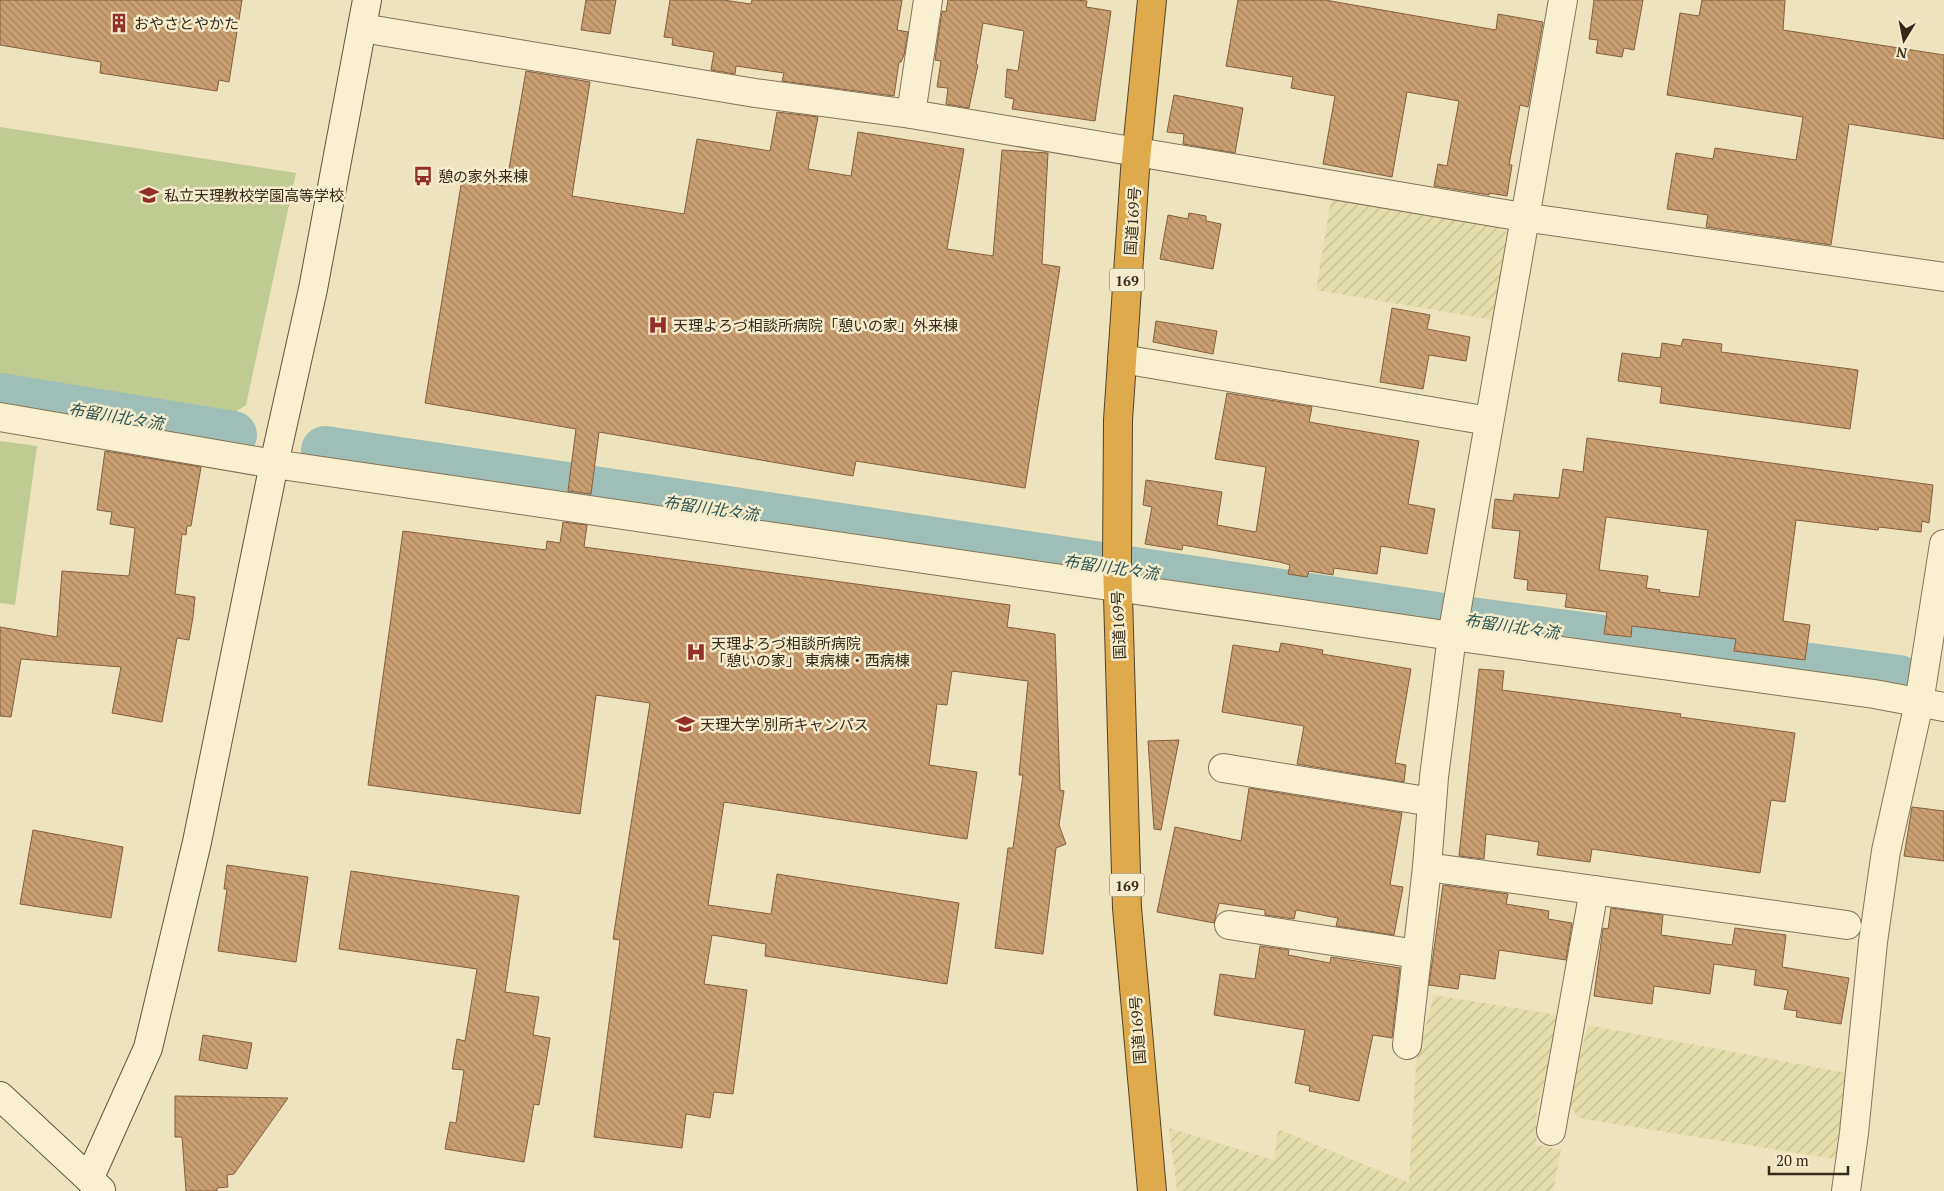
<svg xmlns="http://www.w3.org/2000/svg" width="1944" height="1191" viewBox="0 0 1944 1191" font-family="'PT Serif','Noto Sans JP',serif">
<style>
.farmland{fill:url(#farmland-furrows)}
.green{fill:#bfcb91}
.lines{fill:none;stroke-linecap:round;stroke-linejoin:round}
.river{stroke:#a0beb8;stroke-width:48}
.building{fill:url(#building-back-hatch);stroke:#845f3c;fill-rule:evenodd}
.street-casing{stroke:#857356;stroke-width:30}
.secondary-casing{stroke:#66543a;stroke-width:30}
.highway-casing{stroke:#52402b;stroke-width:30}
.street{stroke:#f8f0cf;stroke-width:28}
.secondary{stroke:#f8f0cf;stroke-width:28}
.highway{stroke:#deaa4c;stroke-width:28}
.labels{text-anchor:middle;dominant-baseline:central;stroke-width:5;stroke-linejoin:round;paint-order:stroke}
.shield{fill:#f5eccc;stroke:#6e6450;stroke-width:1}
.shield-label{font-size:14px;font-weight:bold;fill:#34291b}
.poi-label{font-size:15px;fill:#34291b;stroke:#f5eccc;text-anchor:start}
.street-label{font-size:15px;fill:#34291b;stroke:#f5eccc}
.water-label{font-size:16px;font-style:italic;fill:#2a5354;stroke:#f5eccc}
</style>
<defs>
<pattern id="farmland-furrows" width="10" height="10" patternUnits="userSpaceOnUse" patternTransform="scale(1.25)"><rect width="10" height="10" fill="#e3deaa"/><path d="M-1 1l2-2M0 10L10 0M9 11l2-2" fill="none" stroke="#c3be92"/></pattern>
<pattern id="building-back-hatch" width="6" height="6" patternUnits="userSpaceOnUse" patternTransform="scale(1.25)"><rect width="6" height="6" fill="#cb9f72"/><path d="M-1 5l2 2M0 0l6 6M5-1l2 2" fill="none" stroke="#a6825d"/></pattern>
</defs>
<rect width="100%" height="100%" fill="#ede3bd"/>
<g class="farmland">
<polygon points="1332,195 1498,223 1507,233 1493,320 1316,290"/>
<polygon points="1434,995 1564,1016 1537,1106 1536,1145 1561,1150 1553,1191 1177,1191 1169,1128 1274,1160 1278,1129 1409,1183 1416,1062"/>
<polygon points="1588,1025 1847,1073 1835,1159 1578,1118 1568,1101"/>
</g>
<g class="green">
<polygon points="0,127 296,173 246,405 226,418 0,385"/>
<polygon points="0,441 37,446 15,605 0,603"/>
</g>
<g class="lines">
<g class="river">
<polyline points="0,397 233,435"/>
<polyline points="325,450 1463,620 1899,679"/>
</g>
</g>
<g class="building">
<polygon points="0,0 242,0 229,82 219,80 217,91 100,73 101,62 0,45"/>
<polygon points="586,0 616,0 610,34 581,30"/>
<polygon points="670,0 723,0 751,4 752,0 902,0 897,30 908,32 904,55 901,62 899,62 894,96 782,81 784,73 736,66 735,74 711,70 714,52 672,45 673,38 664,37"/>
<polygon points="948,0 1076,0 1087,1 1086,7 1111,11 1095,121 1012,109 1014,99 1005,97 1007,69 1018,71 1024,31 983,23 976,64 978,65 969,108 946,104 948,88 937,87 941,61 935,60 942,11 946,12"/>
<polygon points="1238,0 1325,0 1496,30 1498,14 1543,22 1528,107 1520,105 1509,165 1512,165 1507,196 1489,193 1489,195 1434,186 1438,164 1447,166 1459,101 1407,92 1392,177 1323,164 1335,96 1291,88 1293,77 1226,66"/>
<polygon points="1594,0 1643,0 1634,50 1624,48 1622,57 1596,53 1598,40 1589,39"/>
<polygon points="1702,0 1785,0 1783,30 1944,55 1944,139 1849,124 1831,245 1706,227 1708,215 1667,209 1676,153 1713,159 1715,148 1796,160 1803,117 1667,95 1680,13 1699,16"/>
<polygon points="526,71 590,82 572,196 684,214 697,139 770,151 777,112 818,117 808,169 851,176 858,132 964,149 947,249 993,256 1002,150 1048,153 1042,264 1060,267 1025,488 856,461 853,476 599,432 591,494 568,491 576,429 425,403 462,179 506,186"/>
<polygon points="1174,95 1243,108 1235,153 1183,144 1184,134 1167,132"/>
<polygon points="1189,213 1206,216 1206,221 1221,224 1213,269 1160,259 1168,215 1188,219"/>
<polygon points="1392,308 1430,315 1427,329 1470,337 1466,361 1429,355 1423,389 1380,382"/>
<polygon points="1156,321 1217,331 1213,354 1153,342"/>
<polygon points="1683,339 1722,344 1721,352 1858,370 1850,429 1660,403 1662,387 1618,381 1622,353 1660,358 1662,343 1681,346"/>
<polygon points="1227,393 1312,407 1309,422 1419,441 1408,504 1435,509 1427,554 1381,546 1377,574 1334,568 1333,575 1309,571 1307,577 1288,574 1290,565 1280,562 1183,545 1182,550 1145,544 1152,507 1143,505 1146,480 1222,492 1217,525 1256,532 1266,467 1215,459"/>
<path d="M1587 438 1933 485 1929 523 1922 521 1921 532 1879 527 1878 530 1796 520 1783 621 1810 625 1805 660 1734 651 1736 639 1632 626 1631 637 1604 634 1607 612 1565 607 1567 594 1527 590 1528 580 1514 578 1520 531 1492 528 1495 499 1513 501 1514 494 1559 498 1563 469 1583 472ZM1606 517 1708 530 1699 597 1659 592 1660 590 1646 588 1648 576 1599 570Z"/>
<polygon points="105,451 201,467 191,526 187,526 186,535 182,534 175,594 195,597 193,617 189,640 177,638 162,722 112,713 121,667 21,659 11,717 0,716 0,627 57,637 62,571 129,576 135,528 110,524 112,512 97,510"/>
<polygon points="563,522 587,525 584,547 1010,605 1007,627 1055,634 1060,790 1064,791 1059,825 1066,844 1056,848 1043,954 995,948 1008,848 1013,848 1023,775 1019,775 1028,681 952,671 947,705 937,704 929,765 977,772 967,839 724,802 708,905 771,914 777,874 959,903 947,984 765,956 766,944 712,935 704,984 747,990 733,1094 714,1092 710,1118 686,1114 682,1148 594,1137 620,940 613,939 650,703 596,695 580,814 368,785 403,531 546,550 547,541 560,543"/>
<polygon points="1281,643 1323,650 1322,654 1411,669 1395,763 1406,765 1404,782 1297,764 1304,726 1222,712 1233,645 1279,652"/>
<polygon points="1479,669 1504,671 1502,690 1681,714 1680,717 1795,733 1785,802 1771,800 1760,873 1592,849 1590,862 1537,855 1539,842 1486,834 1484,859 1459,856"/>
<polygon points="1179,740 1161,830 1154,829 1148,741"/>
<polygon points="1249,788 1402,813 1390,885 1403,887 1394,935 1336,926 1338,918 1296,910 1294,919 1265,915 1265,910 1219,903 1214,923 1157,912 1175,827 1241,841"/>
<polygon points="1912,807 1944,811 1944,861 1904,856"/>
<polygon points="33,830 123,847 111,918 20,904"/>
<polygon points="227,865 308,877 296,962 218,951 227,889 224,889"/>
<polygon points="351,871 519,896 505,992 539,997 533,1035 550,1038 539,1105 534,1104 524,1162 445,1149 450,1122 456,1123 464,1070 452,1069 457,1039 465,1041 477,969 339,949"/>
<polygon points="1443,885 1508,894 1506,904 1549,911 1548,919 1572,923 1566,960 1499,950 1495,979 1460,974 1458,989 1429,985"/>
<polygon points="1611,908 1663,915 1661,935 1732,945 1735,928 1786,935 1782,967 1849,978 1841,1024 1796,1017 1797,1011 1784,1009 1788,990 1754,985 1756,970 1714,964 1710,994 1654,986 1652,1004 1594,996 1603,928 1608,929"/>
<polygon points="1260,946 1289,950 1288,955 1330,963 1331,957 1400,968 1392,1038 1373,1035 1359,1101 1309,1091 1310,1086 1295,1083 1305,1030 1214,1015 1220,974 1255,979"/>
<polygon points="203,1035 252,1043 247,1069 199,1060"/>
<polygon points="175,1096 288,1098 234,1174 227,1175 228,1187 217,1188 217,1191 186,1191 182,1137 175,1137"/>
</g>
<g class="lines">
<defs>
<g id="street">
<polyline points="1563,0 1452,636 1434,777 1427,867 1847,925"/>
<polyline points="362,28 755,93 911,114 1523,217 1944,277"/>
<polyline points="911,114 928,0"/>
<polyline points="1122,359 1489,421"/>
<polyline points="0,417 274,464 1452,636 1874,694 1944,707"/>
<polyline points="1223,768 1432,802"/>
<polyline points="1229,925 1417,954"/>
<polyline points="1407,1045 1427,867"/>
<polyline points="1551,1131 1594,890"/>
<polyline points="1846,1191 1854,1133 1873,942 1886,851 1919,703 1944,544"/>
</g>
<g id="secondary">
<polyline points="0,1096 101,1190"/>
<polyline points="89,1179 148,1048 197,842 274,464 313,289 367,0"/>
</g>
<polyline id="highway" points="1152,1191 1127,908 1117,561 1118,420 1135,170 1152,0"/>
</defs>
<use href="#street" class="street-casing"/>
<use href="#secondary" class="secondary-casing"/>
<use href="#highway" class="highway-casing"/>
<use href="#street" class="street"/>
<use href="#secondary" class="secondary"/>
<use href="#highway" class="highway"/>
</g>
<defs>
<symbol id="building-bare" viewBox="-9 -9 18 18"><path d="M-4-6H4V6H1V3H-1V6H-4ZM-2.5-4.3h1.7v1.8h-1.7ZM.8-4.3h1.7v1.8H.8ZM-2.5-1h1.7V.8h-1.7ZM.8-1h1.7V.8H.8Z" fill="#932f27" stroke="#f5eccc" stroke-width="2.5" paint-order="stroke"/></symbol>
<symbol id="bus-bare" viewBox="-9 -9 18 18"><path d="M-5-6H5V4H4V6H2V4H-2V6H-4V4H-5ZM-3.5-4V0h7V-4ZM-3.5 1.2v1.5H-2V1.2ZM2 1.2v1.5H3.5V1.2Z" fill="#932f27" stroke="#f5eccc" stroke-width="2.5" paint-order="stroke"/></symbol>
<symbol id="school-bare" viewBox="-9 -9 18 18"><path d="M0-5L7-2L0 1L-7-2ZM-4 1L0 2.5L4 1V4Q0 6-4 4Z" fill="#932f27" stroke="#f5eccc" stroke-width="2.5" paint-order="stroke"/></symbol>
<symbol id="hospital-bare" viewBox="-9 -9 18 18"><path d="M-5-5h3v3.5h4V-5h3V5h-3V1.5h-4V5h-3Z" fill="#932f27" stroke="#f5eccc" stroke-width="2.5" paint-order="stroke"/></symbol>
<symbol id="university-bare" viewBox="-9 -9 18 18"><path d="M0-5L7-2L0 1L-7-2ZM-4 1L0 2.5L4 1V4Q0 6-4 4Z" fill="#932f27" stroke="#f5eccc" stroke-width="2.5" paint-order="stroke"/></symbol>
</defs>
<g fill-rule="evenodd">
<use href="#building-bare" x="105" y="9" width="28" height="28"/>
<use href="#bus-bare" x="409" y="162" width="28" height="28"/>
<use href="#school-bare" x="135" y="181" width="28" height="28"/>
<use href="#hospital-bare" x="644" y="311" width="28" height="28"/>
<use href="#hospital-bare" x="682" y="638" width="28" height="28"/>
<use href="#university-bare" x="671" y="710" width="28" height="28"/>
</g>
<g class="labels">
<g class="shield">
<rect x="1109.5" y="268.5" width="35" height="23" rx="4"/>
<rect x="1109.5" y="873.5" width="35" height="23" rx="4"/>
</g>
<g class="shield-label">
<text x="1127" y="280">169</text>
<text x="1127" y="885">169</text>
</g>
<g class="poi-label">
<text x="134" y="23">おやさとやかた</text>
<text x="438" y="176">憩の家外来棟</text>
<text x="164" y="195">私立天理教校学園高等学校</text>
<text x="673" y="325">天理よろづ相談所病院「憩いの家」外来棟</text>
<text x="711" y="643">天理よろづ相談所病院<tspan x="711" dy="17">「憩いの家」 東病棟・西病棟</tspan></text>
<text x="700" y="724">天理大学 別所キャンパス</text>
</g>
<g class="street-label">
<text transform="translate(1132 221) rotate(-86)">国道169号</text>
<text transform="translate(1118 625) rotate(-92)">国道169号</text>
<text transform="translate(1137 1030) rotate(-94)">国道169号</text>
</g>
<g class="water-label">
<text transform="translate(116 416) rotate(9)">布留川北々流</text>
<text transform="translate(711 508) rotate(8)">布留川北々流</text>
<text transform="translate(1111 567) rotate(8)">布留川北々流</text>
<text transform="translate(1512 626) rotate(8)">布留川北々流</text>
</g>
</g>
<g transform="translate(1904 40) rotate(190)" stroke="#f5eccc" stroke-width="4" paint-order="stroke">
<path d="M0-4L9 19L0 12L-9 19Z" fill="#34291b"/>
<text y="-8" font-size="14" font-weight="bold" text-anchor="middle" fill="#34291b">N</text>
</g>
<path d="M1769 1166v8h79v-8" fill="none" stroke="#34291b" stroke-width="2.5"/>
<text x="1776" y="1166" font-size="15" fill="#34291b" stroke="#f5eccc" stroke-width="4" paint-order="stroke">20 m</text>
</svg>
